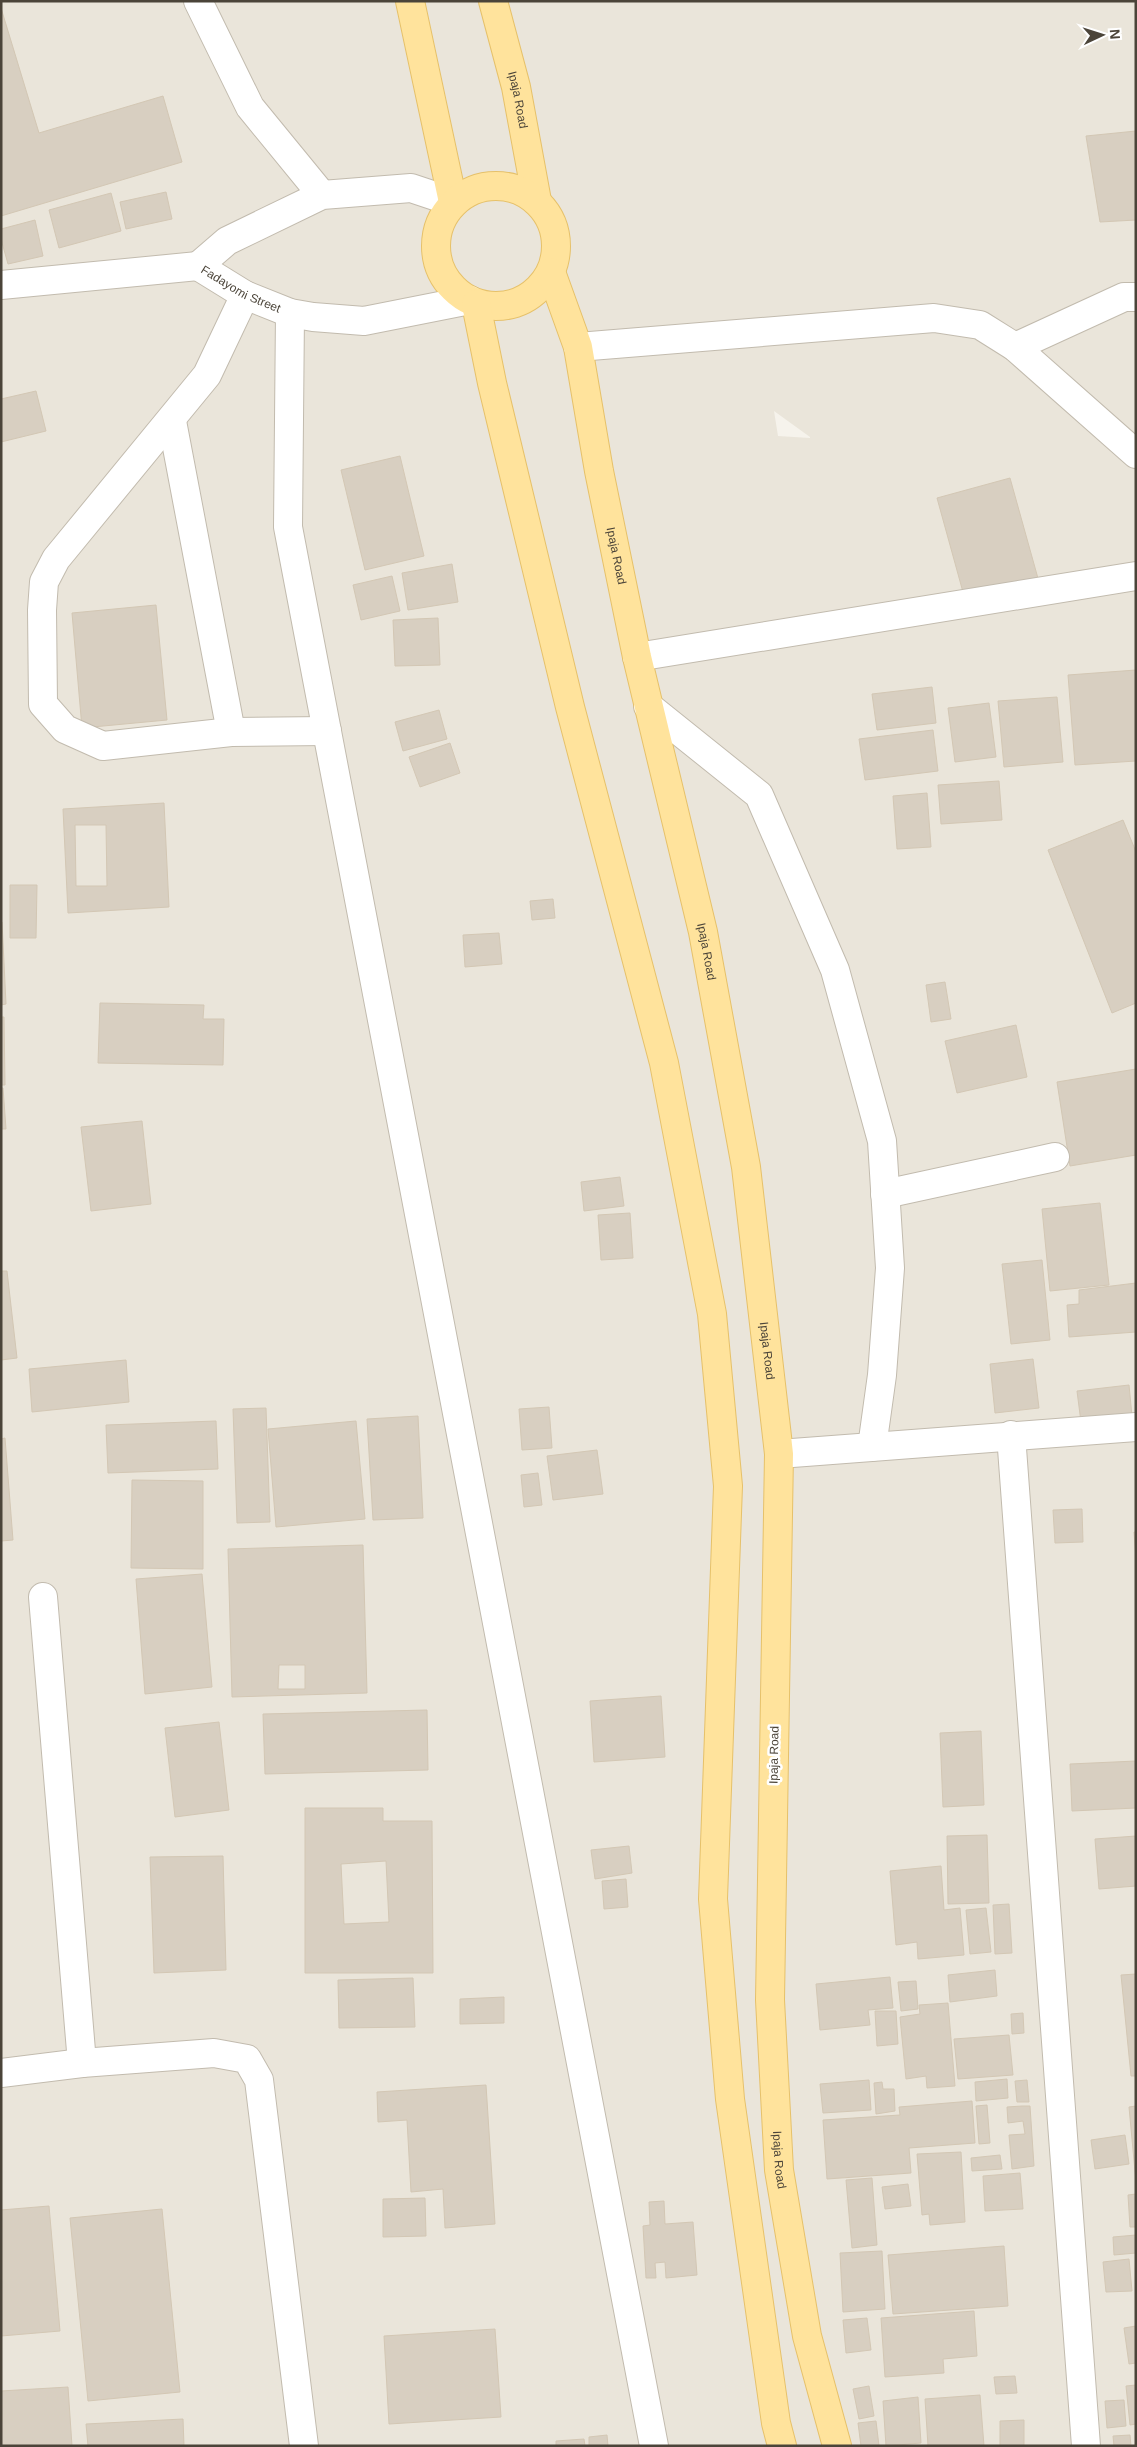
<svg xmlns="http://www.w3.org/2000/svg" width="1137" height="2447" viewBox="0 0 1137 2447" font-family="Arial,sans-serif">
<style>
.residential{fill:#eae5da;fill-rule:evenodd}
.building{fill:#d8cfc1;stroke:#d3c7b4;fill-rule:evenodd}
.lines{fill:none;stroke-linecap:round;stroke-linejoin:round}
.minor-casing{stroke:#c2bbae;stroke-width:30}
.major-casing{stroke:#e6c16a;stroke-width:30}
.minor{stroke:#fff;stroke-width:28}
.major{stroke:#ffe39c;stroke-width:28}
.labels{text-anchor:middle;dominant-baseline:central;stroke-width:5;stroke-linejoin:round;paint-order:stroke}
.street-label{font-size:12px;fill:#4b4439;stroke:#fff}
</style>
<rect width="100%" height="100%" fill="#f6f3ec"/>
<path class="residential" d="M1 1H1136V2446H1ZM774 411 810 437V438L778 436Z"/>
<g class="building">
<polygon points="1,8 39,133 163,96 182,162 1,216"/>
<polygon points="1136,131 1136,220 1100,222 1086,136"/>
<polygon points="166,192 172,219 126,229 120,202"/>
<polygon points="111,193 121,231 59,248 49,210"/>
<polygon points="35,220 43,256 8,264 1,239 1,229"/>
<polygon points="36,391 46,431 1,442 1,399"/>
<polygon points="400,456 424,556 365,570 341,470"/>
<polygon points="1010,478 1039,582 966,603 937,498"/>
<polygon points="452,564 458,602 408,610 402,573"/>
<polygon points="392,576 400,611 361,620 353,585"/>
<polygon points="156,605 167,720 82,728 72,613"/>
<polygon points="438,618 440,665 395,666 393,620"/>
<polygon points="1136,670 1136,761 1075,765 1068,675"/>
<polygon points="932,687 936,723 877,730 872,694"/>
<polygon points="1057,697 1063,762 1004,767 998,701"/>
<polygon points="989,703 996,757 955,762 948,708"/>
<polygon points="439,710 447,739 403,751 395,722"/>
<polygon points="933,730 938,771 865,780 859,739"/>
<polygon points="450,743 460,773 420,787 409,757"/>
<polygon points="999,781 1002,820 941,824 938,785"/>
<polygon points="927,793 931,847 897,849 893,796"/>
<path d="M164 803 169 907 68 913 63 809ZM75 825H106L107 886H76Z"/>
<polygon points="1123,820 1136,852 1136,1003 1112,1013 1048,850"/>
<polygon points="10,885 37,885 36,938 10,938"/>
<polygon points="553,899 555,918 532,920 530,901"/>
<polygon points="2,922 6,1004 1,1005 1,923"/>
<polygon points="499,933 502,964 465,967 463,935"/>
<polygon points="945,982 951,1019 931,1022 926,985"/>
<polygon points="100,1003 204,1005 203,1019 224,1019 223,1065 98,1063"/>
<polygon points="1,1017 4,1017 5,1085 1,1085"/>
<polygon points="1016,1025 1027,1077 957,1093 945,1041"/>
<polygon points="1136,1069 1136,1155 1070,1166 1057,1082"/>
<polygon points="1,1088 3,1088 6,1129 1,1129"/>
<polygon points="142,1121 151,1204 91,1211 81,1127"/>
<polygon points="620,1177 624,1206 584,1211 581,1182"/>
<polygon points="1100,1203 1109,1285 1050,1291 1042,1209"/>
<polygon points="630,1213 633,1258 601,1260 598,1215"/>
<polygon points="1042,1260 1050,1340 1011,1344 1002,1264"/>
<polygon points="1,1271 7,1271 17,1358 1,1360"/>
<polygon points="1136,1283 1136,1332 1069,1337 1067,1305 1079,1304 1079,1290"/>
<polygon points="1033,1359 1039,1408 995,1413 990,1364"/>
<polygon points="126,1360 129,1402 32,1412 29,1369"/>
<polygon points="1129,1385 1132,1416 1081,1422 1077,1391"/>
<polygon points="549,1407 552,1448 522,1450 519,1409"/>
<polygon points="266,1408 270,1522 237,1523 233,1409"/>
<polygon points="418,1416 423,1518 373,1520 367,1419"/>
<polygon points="216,1421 218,1469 108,1473 106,1425"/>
<polygon points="356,1421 365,1519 276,1527 268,1429"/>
<polygon points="5,1438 13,1540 1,1541 1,1439"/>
<polygon points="597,1450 603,1494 553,1500 547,1456"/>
<polygon points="538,1473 542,1505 524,1507 521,1475"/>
<polygon points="132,1480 203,1481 203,1569 131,1568"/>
<polygon points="1082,1509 1083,1542 1055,1543 1053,1510"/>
<polygon points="1134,1532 1136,1532 1136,1559"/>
<path d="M363 1545 367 1693 232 1697 228 1549ZM279 1665H305V1689H278Z"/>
<polygon points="202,1574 212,1687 145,1694 136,1579"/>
<polygon points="661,1696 665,1757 594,1762 590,1701"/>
<polygon points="427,1710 428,1770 265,1774 263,1714"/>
<polygon points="219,1722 229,1810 175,1817 165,1728"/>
<polygon points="981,1731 984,1805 943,1807 940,1733"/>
<polygon points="1136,1761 1136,1808 1072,1811 1070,1764"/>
<path d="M305 1808H383V1821H432L433 1973H305ZM386 1861 389 1922 344 1924 341 1864Z"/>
<polygon points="987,1835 989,1903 948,1904 947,1836"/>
<polygon points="1136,1836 1136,1886 1099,1889 1095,1839"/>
<polygon points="629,1846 632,1873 595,1879 591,1850"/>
<polygon points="223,1856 226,1970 154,1973 150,1857"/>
<polygon points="941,1866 944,1910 960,1908 964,1955 918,1959 917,1942 896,1945 890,1871"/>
<polygon points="626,1879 628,1907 604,1909 602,1881"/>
<polygon points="1009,1904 1012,1953 995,1954 993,1905"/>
<polygon points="986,1908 991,1952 970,1954 966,1910"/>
<polygon points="995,1970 997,1996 950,2002 948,1975"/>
<polygon points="1136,1974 1136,2076 1131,2076 1121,1975"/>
<polygon points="890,1977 893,2008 868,2010 870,2025 820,2030 816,1984"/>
<polygon points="413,1978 415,2027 339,2028 338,1980"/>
<polygon points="916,1981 918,2009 901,2011 898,1982"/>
<polygon points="504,1997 504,2023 460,2024 460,1999"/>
<polygon points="948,2003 955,2086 927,2088 926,2076 906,2079 900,2017 920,2014 919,2005"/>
<polygon points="875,2011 896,2011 898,2044 877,2046"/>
<polygon points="1023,2013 1024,2033 1012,2034 1011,2014"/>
<polygon points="1009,2035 1013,2075 958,2079 954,2039"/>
<polygon points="1007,2079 1008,2098 976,2101 975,2082"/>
<polygon points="869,2080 871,2110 823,2113 820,2084"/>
<polygon points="1027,2080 1029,2102 1017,2102 1015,2081"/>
<polygon points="882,2082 883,2089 894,2089 895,2111 876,2114 874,2083"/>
<polygon points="486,2085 495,2224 445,2228 443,2189 411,2192 407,2120 378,2122 377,2092"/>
<polygon points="972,2101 975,2143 909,2148 911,2173 827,2179 823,2120 900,2115 899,2107"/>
<polygon points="987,2105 990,2143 979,2144 976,2106"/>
<polygon points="1022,2106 1030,2106 1034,2166 1012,2169 1009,2135 1025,2134 1023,2121 1008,2123 1007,2107"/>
<polygon points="1136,2106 1136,2182 1129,2107"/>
<polygon points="1125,2135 1129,2164 1095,2169 1091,2140"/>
<polygon points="961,2152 965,2222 930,2225 929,2214 922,2215 917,2154"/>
<polygon points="1000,2155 1002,2169 972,2171 971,2158"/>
<polygon points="1020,2173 1023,2209 985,2211 983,2176"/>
<polygon points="872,2178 877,2245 852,2248 846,2180"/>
<polygon points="908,2184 911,2206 885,2209 882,2187"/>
<polygon points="1136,2194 1136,2227 1130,2227 1128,2195"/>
<polygon points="425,2198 426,2236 383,2237 383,2199"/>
<polygon points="664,2201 665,2224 693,2222 697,2275 666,2278 665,2262 655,2263 656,2278 646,2278 643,2226 650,2225 649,2202"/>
<polygon points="49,2206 60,2331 1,2336 1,2210"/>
<polygon points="162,2209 180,2392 88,2401 70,2218"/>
<polygon points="1136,2235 1136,2253 1114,2255 1113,2237"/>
<polygon points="1004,2246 1008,2306 893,2314 888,2255"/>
<polygon points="882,2251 885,2309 843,2312 840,2253"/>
<polygon points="1129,2259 1132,2291 1106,2292 1103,2262"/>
<polygon points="974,2311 977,2356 943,2359 944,2373 885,2377 881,2318"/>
<polygon points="867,2318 871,2350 846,2353 843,2320"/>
<polygon points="1136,2326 1136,2363 1129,2364 1124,2328"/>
<polygon points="495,2329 501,2417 389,2424 384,2336"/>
<polygon points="1015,2376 1017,2393 996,2394 994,2377"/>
<polygon points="1136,2385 1136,2424 1130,2425 1126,2386"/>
<polygon points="869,2386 874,2416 859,2419 853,2389"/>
<polygon points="68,2387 72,2446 1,2446 1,2391"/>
<polygon points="980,2395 984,2446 928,2446 925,2399"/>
<polygon points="918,2397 921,2443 886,2446 883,2401"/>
<polygon points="1124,2400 1126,2426 1107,2428 1105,2401"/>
<polygon points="183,2419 184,2446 88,2446 86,2424"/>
<polygon points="1024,2420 1024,2446 1000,2446 1000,2421"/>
<polygon points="876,2421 879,2446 861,2446 858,2423"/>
<polygon points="607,2435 608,2446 589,2446 589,2437"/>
<polygon points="1130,2435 1131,2446 1114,2446 1113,2436"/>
<polygon points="584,2439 585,2446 556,2446 556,2441"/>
</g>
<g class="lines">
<defs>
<g id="minor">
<polyline points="198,1 250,107 322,195"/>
<path id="s1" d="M198 266 245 295 290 313 313 317 364 321 470 300"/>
<polyline points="198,266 227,241 322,195 411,188 453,202"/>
<polyline points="1,285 198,266"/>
<polyline points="245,295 207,375 56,559 44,582 42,610 43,704 65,729 103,746 231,732 327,731"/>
<polyline points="290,313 288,527 654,2446"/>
<polyline points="578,347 934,318 980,325 1015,347 1136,454"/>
<polyline points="1015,347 1124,297 1136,297"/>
<polyline points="172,421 231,732"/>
<polyline points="637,657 1136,576"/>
<polyline points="648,706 759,795 835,970 882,1141 890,1268 882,1375 872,1447"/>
<polyline points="885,1194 1055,1157"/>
<polyline points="1011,1435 1086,2446"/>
<polyline points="779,1454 1136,1427"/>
<polyline points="43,1597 82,2063"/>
<polyline points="1,2073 82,2063 214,2053 247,2059 259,2080 304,2446"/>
</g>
<g id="major">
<polyline points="410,1 453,202"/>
<path id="s2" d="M493 1 516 87 537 201"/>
<circle cx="496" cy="246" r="60"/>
<path id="s3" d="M551 272 578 347 599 471 637 657 703 932 746 1167 779 1454 770 2000 779 2170 807 2336 837 2446"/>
<polyline points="476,304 492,383 570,707 664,1063 712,1314 728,1486 713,1899 730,2099 776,2423 782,2446"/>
</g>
</defs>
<use href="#minor" class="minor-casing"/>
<use href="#major" class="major-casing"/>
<use href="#minor" class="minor"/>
<use href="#major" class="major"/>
</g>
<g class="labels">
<g class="street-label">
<text stroke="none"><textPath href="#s2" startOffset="102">Ipaja Road</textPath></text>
<text stroke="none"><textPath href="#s1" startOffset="49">Fadayomi Street</textPath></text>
<text stroke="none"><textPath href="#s3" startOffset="292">Ipaja Road</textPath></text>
<text stroke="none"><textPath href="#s3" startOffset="698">Ipaja Road</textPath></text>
<text stroke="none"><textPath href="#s3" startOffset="1102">Ipaja Road</textPath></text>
<text transform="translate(774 1755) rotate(-89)">Ipaja Road</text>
<text stroke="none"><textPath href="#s3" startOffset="1912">Ipaja Road</textPath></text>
</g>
</g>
<rect width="1137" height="2447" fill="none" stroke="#4b4439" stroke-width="5"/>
<g transform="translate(1102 35) rotate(86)" stroke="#ffffff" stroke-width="4" paint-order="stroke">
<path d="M0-4L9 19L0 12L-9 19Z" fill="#4b4439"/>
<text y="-8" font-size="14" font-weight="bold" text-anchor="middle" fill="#4b4439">N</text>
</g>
</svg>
